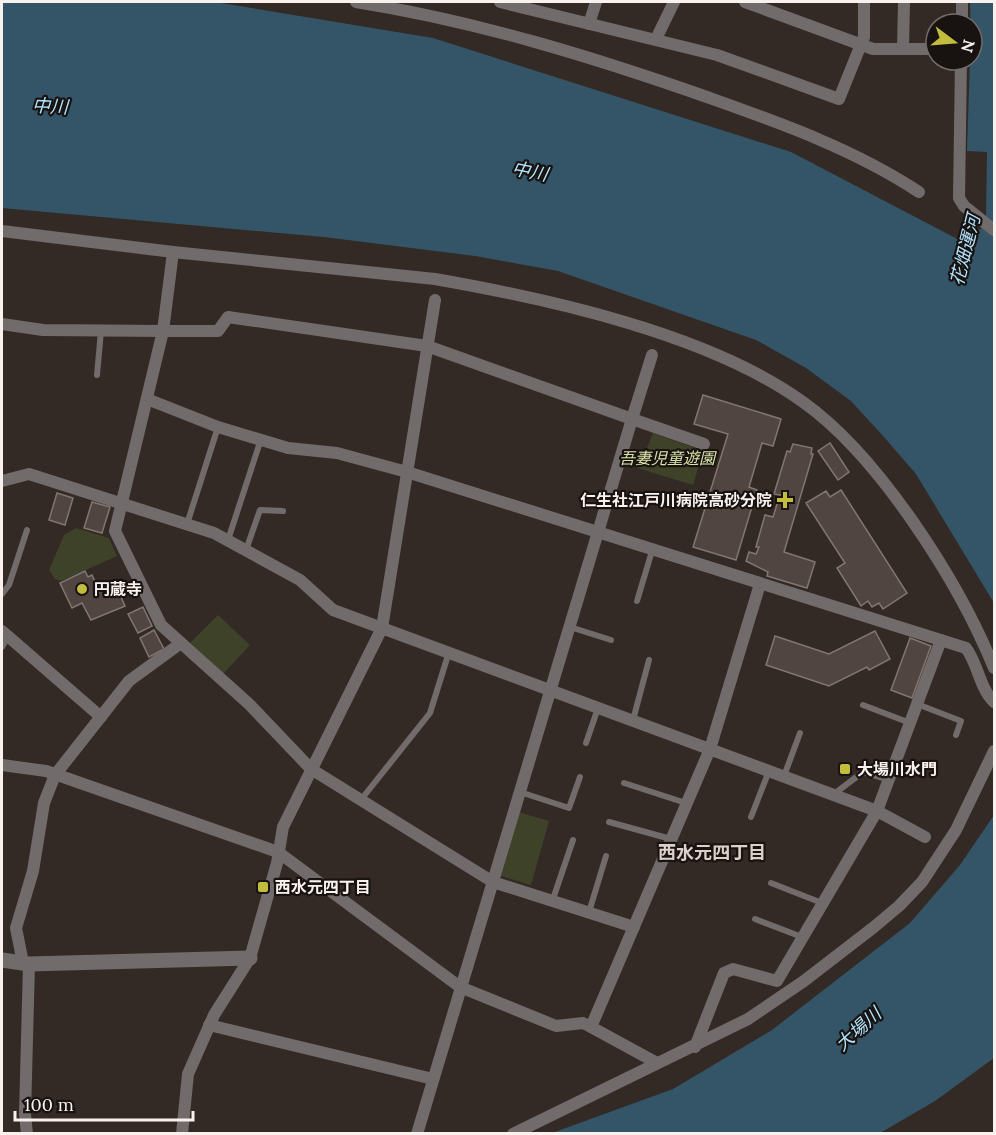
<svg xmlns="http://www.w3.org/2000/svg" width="996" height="1135" viewBox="0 0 996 1135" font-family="Lora,'Noto Sans JP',serif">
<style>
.green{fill:#3e4228}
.water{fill:#335567}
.building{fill:#504540;stroke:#827670;stroke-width:1.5}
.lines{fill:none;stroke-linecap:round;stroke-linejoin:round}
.service{stroke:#716b6b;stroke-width:6}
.minor{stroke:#716b6b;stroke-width:12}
.tertiary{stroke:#716b6b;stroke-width:15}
.poi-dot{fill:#c3bd3e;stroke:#181311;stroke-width:2}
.labels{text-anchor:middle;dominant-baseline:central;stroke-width:4.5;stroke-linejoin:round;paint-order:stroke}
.park-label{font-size:16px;font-style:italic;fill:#d8e3a7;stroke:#181311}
.poi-label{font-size:16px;font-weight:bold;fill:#f9f1ee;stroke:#181311;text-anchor:start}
.water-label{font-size:18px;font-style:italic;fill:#b2e4ff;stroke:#181311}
.neighbourhood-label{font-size:18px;font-weight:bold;fill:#ddcfc9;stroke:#181311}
</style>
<rect width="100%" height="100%" fill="#342a25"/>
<g class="green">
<polygon points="653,433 703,451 693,485 624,464 629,449 645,453"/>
<polygon points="76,528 109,538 117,556 61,581 55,579 49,570 64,535"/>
<polygon points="218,615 250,645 223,674 190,643"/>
<polygon points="518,812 549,821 531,885 498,875"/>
</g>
<g class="water">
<polygon points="2,2 215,2 433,38 791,152 965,243 973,232 981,229 986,216 987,152 967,151 970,60 972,60 970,2 994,2 994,603 916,474 884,437 851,401 806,368 756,340 558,271 475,256 324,237 2,208"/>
<polygon points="994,815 994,1058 935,1101 880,1133 552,1133 673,1089 772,1030 910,923 960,865"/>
</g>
<g class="building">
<polygon points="703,395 781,419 773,446 762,443 749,487 757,490 736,560 693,547 728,434 694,424"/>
<polygon points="830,443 849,472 838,480 818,451"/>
<polygon points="793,444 812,448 811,454 813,454 784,552 815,562 807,588 767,576 768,572 746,561 749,552 756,554 759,547 756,547 765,515 773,517 780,495 774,494 787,451 790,452"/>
<polygon points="841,490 907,593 883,609 879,603 872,607 868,601 861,606 837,568 845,563 806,503 826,491 830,497"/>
<polygon points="57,493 73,498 65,525 49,520"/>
<polygon points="92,502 110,507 102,533 84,528"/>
<polygon points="85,571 88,577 92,575 98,588 94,590 96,595 109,587 114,592 118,590 125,606 91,620 82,603 72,608 60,583"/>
<polygon points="143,607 152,626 138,633 128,614"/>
<polygon points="154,630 164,649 149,657 140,638"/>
<polygon points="875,631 890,659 869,670 867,667 829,686 766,665 775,636 829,654"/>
<polygon points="910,638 931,646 912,698 891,690"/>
</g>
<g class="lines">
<g class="service">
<polyline points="97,375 101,331"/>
<polyline points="187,524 218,427"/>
<polyline points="228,540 261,439"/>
<polyline points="246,550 260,510 283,511"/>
<polyline points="2,594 9,585 27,530"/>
<polyline points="637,601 652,551"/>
<polyline points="570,627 611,640"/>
<polyline points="2,647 8,637"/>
<polyline points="917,704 961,721 956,735"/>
<polyline points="863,705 910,723"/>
<polyline points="633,720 649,660"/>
<polyline points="586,743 598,708"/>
<polyline points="784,776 800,733"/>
<polyline points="624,783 686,803"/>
<polyline points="520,792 569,808 580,777"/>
<polyline points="834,794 863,772 889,780"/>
<polyline points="360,801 430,713 449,652"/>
<polyline points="751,817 769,771"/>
<polyline points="609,822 671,839"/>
<polyline points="771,883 822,903"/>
<polyline points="552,902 573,840"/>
<polyline points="589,912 606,856"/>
<polyline points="755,919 802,937"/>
</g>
<g class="minor">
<path d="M356 2C476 21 593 57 707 97 780 123 854 149 919 192"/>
<polyline points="500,2 717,55 839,99 864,37 864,2"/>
<polyline points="745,2 873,49 936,49"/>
<polyline points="589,24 596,2"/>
<polyline points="962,24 962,2"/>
<polyline points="656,39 674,2"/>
<polyline points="903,49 904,2"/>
<polyline points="961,60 959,198 964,206 994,230"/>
<path d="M2 231 173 252 435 279C549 299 709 334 803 402 879 456 959 582 994 668"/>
<polyline points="2,324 43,330 163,331 173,252"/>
<polyline points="652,355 632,419 704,444"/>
<path d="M147 399 218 427 288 448 337 453 407 472 966 648C978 664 980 689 994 702"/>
<polyline points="2,481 29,474 214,533 300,580 333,610 877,811 925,837"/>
<polyline points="2,631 101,717"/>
<polyline points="2,765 46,771 278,852 460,987 556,1026 583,1023 591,1027"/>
<polyline points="23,963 16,928 33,871 44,803 55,775 129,681 181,643"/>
<polyline points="209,1025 433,1079"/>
<polyline points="695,1047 724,973 733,969 777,981 877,811 941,640"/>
<polyline points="657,1063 591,1027 710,749 760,584"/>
<polyline points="27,1134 25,1114 29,964"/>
<polyline points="182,1134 188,1074 214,1015 250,958 277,863 283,827 382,628 435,300"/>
<path d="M417 1134C488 895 561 657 632 419L427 346 228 317 218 331H163L115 531 161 625 249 704 311 769 493 882 634 927"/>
<polyline points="513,1134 748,1019 804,981 874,927 899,906 922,882 956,830 994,751"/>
</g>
<polyline class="tertiary" points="2,960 29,964 250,958"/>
</g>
<g class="poi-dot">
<path d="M782 491h6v6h6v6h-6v6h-6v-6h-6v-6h6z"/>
<circle cx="82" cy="589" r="6"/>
<rect x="839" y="763" width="12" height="12" rx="3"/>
<rect x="257" y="881" width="12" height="12" rx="3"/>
</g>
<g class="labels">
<g class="park-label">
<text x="667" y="458">吾妻児童遊園</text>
</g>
<g class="poi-label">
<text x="772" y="500" text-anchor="end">仁生社江戸川病院高砂分院</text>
<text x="94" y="589">円蔵寺</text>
<text x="857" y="769">大場川水門</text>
<text x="275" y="887">西水元四丁目</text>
</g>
<g class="water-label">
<text transform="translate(50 106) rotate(3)">中川</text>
<text transform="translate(530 171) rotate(11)">中川</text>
<text transform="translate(965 250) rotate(-76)">花畑運河</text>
<text transform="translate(858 1029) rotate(-42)">大場川</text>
</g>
<g class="neighbourhood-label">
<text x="712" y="852">西水元四丁目</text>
</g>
</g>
<rect width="996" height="1135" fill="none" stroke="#f9f1ee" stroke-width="6"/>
<g transform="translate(954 42) rotate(106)"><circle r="28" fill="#181311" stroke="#726c69" stroke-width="1.5"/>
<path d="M0-4.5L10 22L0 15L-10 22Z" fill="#c3bd3e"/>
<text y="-9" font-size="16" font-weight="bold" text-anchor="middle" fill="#f9f1ee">N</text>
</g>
<path d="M15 1111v9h178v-9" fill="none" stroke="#f9f1ee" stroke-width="3"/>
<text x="24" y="1111" font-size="18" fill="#f9f1ee" stroke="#181311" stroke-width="4.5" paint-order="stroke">100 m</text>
</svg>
